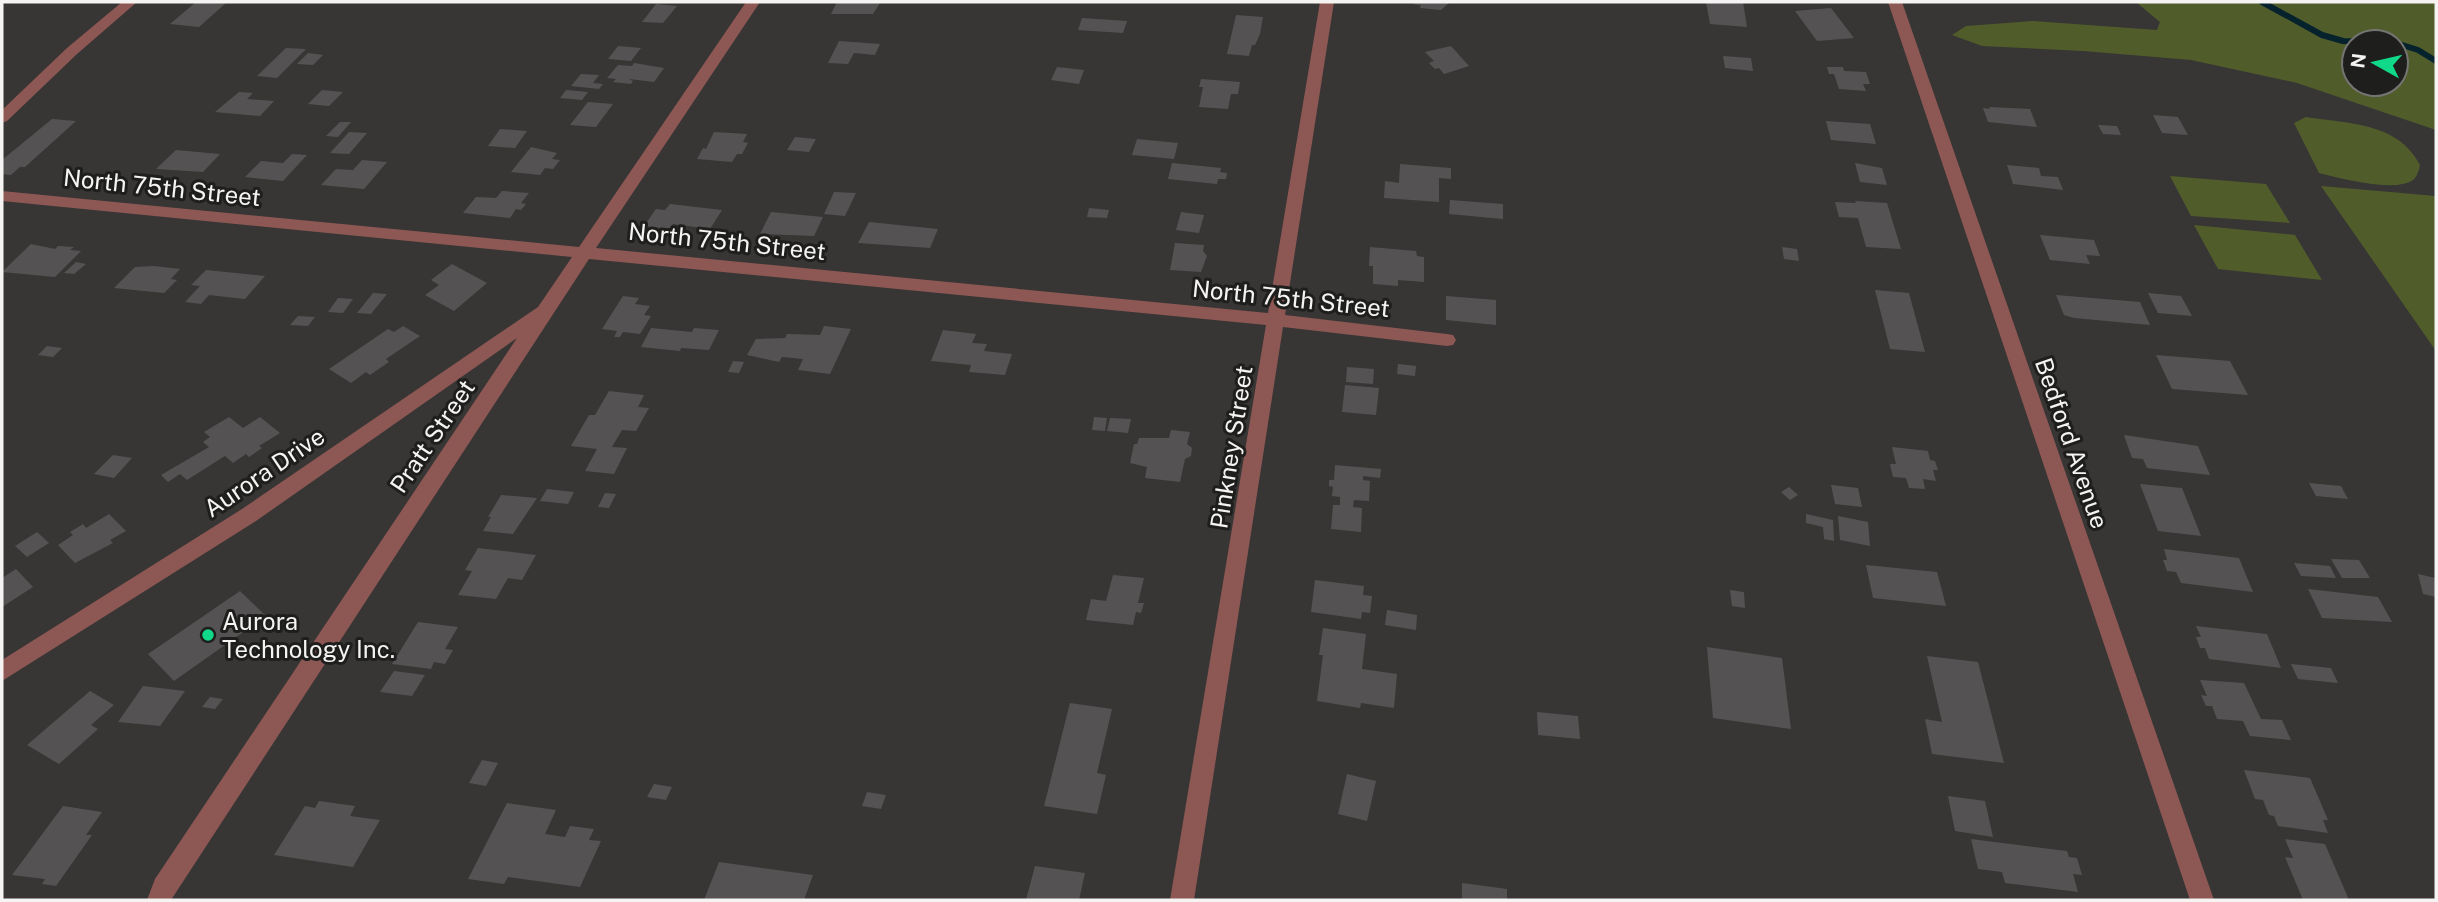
<svg xmlns="http://www.w3.org/2000/svg" width="2438" height="902" viewBox="0 0 2438 902" font-family="'Public Sans',sans-serif">
<style>
.green{fill:#515c2b;fill-rule:evenodd}
.lines{fill:none;stroke-linecap:round;stroke-linejoin:round}
.stream{stroke:#06232d;stroke-width:6}
.building{fill:#555254}
.minor{fill:#8d5754;fill-rule:evenodd}
.poi-dot{fill:#10d98a;stroke:#1e1e1c;stroke-width:2.5}
.labels{text-anchor:middle;dominant-baseline:central;stroke-width:6;stroke-linejoin:round;paint-order:stroke}
.street-label{font-size:24px;fill:#f5f4f2;stroke:#1e1e1c}
.poi-label{font-size:24px;fill:#f5f4f2;stroke:#1e1e1c;text-anchor:start}
</style>
<rect width="100%" height="100%" fill="#373634"/>
<g class="green">
<path d="M2136 2H2436V130L2297 83 2191 60 2083 51 1982 46 1952 35 1966 26 2033 21 2157 30 2160 22ZM2354 42H2396V84H2354Z"/>
<path d="M2306 117C2349 124 2398 122 2420 165 2419 170 2417 177 2413 180 2394 193 2340 178 2319 173L2294 123Z"/>
<polygon points="2170,176 2266,184 2290,223 2191,216"/>
<polygon points="2321,186 2436,196 2436,351"/>
<polygon points="2194,225 2295,235 2322,280 2218,269"/>
</g>
<g class="lines">
<g class="stream">
<polyline points="2262,2 2322,35 2343,41 2394,42"/>
<polyline points="2396,43 2418,50 2436,61"/>
</g>
</g>
<g class="building">
<polygon points="196,2 227,2 199,27 170,24"/>
<polygon points="837,2 871,2 880,3 873,14 831,14"/>
<polygon points="1413,2 1450,2 1441,10 1420,8 1421,5 1413,4"/>
<polygon points="1706,2 1743,2 1747,27 1710,24"/>
<polygon points="656,4 677,6 663,23 642,22"/>
<polygon points="1831,8 1854,38 1817,41 1795,11"/>
<polygon points="1236,15 1263,17 1260,34 1255,45 1252,45 1249,56 1227,54"/>
<polygon points="1082,18 1127,21 1123,33 1078,30"/>
<polygon points="839,41 880,44 875,55 854,53 848,64 828,63"/>
<polygon points="618,46 641,48 631,61 608,59"/>
<polygon points="1451,46 1469,66 1444,74 1439,68 1435,69 1429,63 1434,61 1425,52"/>
<polygon points="286,48 306,49 277,78 257,76"/>
<polygon points="308,53 323,55 313,65 297,64"/>
<polygon points="1723,56 1751,58 1753,71 1725,68"/>
<polygon points="634,63 664,68 654,82 629,79 633,81 631,84 613,82 616,79 607,78 618,65 632,66"/>
<polygon points="1057,67 1084,70 1079,84 1051,80"/>
<polygon points="1827,67 1843,67 1844,71 1866,72 1870,84 1863,84 1866,91 1839,89 1834,74 1829,74"/>
<polygon points="581,74 599,75 593,83 603,84 599,89 571,86"/>
<polygon points="1201,79 1240,82 1238,94 1231,94 1228,109 1199,107 1203,87 1199,87"/>
<polygon points="322,90 343,92 329,106 308,104"/>
<polygon points="566,90 588,92 582,100 560,98"/>
<polygon points="239,92 253,93 247,99 274,101 260,116 215,112"/>
<polygon points="588,102 613,104 596,127 570,125"/>
<polygon points="1989,107 2030,109 2037,127 1988,122 1983,108 1990,109"/>
<polygon points="2153,115 2178,117 2188,135 2162,133"/>
<polygon points="52,119 76,121 25,167 20,167 11,175 2,174 2,160"/>
<polygon points="1826,121 1870,124 1876,144 1831,140"/>
<polygon points="340,122 351,122 338,137 326,136"/>
<polygon points="2098,125 2117,126 2121,135 2103,134"/>
<polygon points="500,129 527,131 515,148 488,146"/>
<polygon points="349,132 367,133 349,154 330,153"/>
<polygon points="714,132 747,134 743,142 748,143 742,154 737,154 732,162 697,159 703,148 706,149"/>
<polygon points="795,137 816,139 809,152 787,150"/>
<polygon points="1137,139 1178,143 1174,159 1132,155"/>
<polygon points="531,147 557,153 552,159 560,160 553,169 545,168 540,175 511,172"/>
<polygon points="176,150 220,154 203,172 156,169"/>
<polygon points="292,154 307,155 283,181 245,177 261,161 283,163"/>
<polygon points="362,160 387,162 364,189 321,185 336,169 353,170"/>
<polygon points="1172,163 1221,168 1220,172 1227,173 1226,179 1218,179 1217,184 1168,179"/>
<polygon points="1855,163 1882,168 1887,185 1860,182"/>
<polygon points="1400,164 1451,168 1451,179 1439,178 1439,202 1384,198 1385,181 1399,183"/>
<polygon points="2007,165 2039,168 2041,176 2058,177 2063,190 2013,184"/>
<polygon points="502,191 529,193 521,203 526,204 521,210 516,209 510,218 463,213 476,197 496,198"/>
<polygon points="834,192 856,193 845,216 824,214"/>
<polygon points="1450,200 1503,204 1503,219 1449,214"/>
<polygon points="1855,201 1887,203 1901,249 1866,247 1858,218 1839,217 1835,202 1856,203"/>
<polygon points="670,204 722,210 710,229 673,224 669,229 644,226 656,209 665,210"/>
<polygon points="1089,208 1109,210 1107,218 1087,217"/>
<polygon points="771,212 823,217 814,236 760,234"/>
<polygon points="1181,212 1204,215 1199,233 1176,230"/>
<polygon points="869,222 938,229 930,248 858,243"/>
<polygon points="2040,235 2094,240 2100,256 2086,255 2090,264 2050,260"/>
<polygon points="1175,243 1204,245 1203,251 1207,256 1201,272 1170,270"/>
<polygon points="31,244 55,249 58,246 74,247 70,250 81,251 55,277 2,272"/>
<polygon points="1370,247 1416,251 1417,256 1424,257 1424,282 1398,280 1398,286 1373,284 1373,266 1369,266"/>
<polygon points="1782,247 1797,249 1799,261 1784,259"/>
<polygon points="76,262 86,264 74,274 64,273"/>
<polygon points="452,264 487,283 454,311 425,295 439,285 431,280"/>
<polygon points="154,266 180,269 171,279 177,280 164,293 114,288 135,267"/>
<polygon points="206,270 265,276 245,299 209,295 201,304 185,302 200,286 191,285"/>
<polygon points="1875,290 1909,293 1925,352 1890,349"/>
<polygon points="373,293 387,294 371,314 357,313"/>
<polygon points="2148,293 2181,296 2192,316 2158,313"/>
<polygon points="2056,295 2140,302 2150,325 2074,318 2064,315"/>
<polygon points="623,296 639,298 635,304 650,306 644,315 651,316 640,334 623,332 620,337 614,337 617,331 602,329"/>
<polygon points="1446,296 1496,300 1496,325 1446,320"/>
<polygon points="338,298 353,299 343,313 328,312"/>
<polygon points="298,316 315,317 308,326 290,325"/>
<polygon points="403,326 420,336 386,359 389,362 370,375 366,372 351,383 329,369 388,329 394,332"/>
<polygon points="824,326 851,329 830,374 798,370 803,359 782,357 779,362 747,355 756,339 785,338 787,334 820,335"/>
<polygon points="651,328 692,332 694,328 719,330 709,350 681,348 680,351 641,347"/>
<polygon points="943,330 976,334 972,343 987,344 984,351 1012,354 1005,375 969,372 971,365 931,361"/>
<polygon points="47,346 62,348 53,357 38,355"/>
<polygon points="2156,355 2230,361 2248,395 2172,389"/>
<polygon points="733,361 744,362 739,373 728,372"/>
<polygon points="1398,364 1416,366 1415,376 1397,374"/>
<polygon points="1347,367 1374,369 1373,384 1346,382"/>
<polygon points="1345,385 1379,388 1376,415 1342,412"/>
<polygon points="609,391 644,395 638,407 649,408 636,431 622,430 612,447 627,448 614,474 585,471 597,449 571,446 589,415 595,415"/>
<polygon points="229,417 243,428 260,417 280,433 259,446 262,448 249,457 246,454 233,463 225,456 187,480 180,474 168,482 161,475 209,447 203,442 210,437 204,432"/>
<polygon points="1094,417 1107,418 1105,431 1092,430"/>
<polygon points="1110,418 1131,419 1128,433 1107,431"/>
<polygon points="1171,430 1190,432 1187,444 1192,448 1191,456 1185,459 1180,482 1145,478 1147,467 1130,463 1134,444 1137,444 1139,438 1169,438"/>
<polygon points="2124,435 2198,446 2210,475 2147,468 2143,459 2132,458"/>
<polygon points="1892,447 1928,451 1930,460 1935,461 1938,470 1933,470 1936,481 1923,479 1925,489 1909,488 1906,478 1893,477 1890,464 1896,464"/>
<polygon points="113,455 132,458 114,478 94,474"/>
<polygon points="1335,465 1381,469 1380,478 1363,476 1363,480 1370,481 1369,501 1354,500 1353,507 1362,508 1361,532 1331,529 1333,505 1340,505 1340,497 1332,496 1333,487 1329,486 1329,480 1334,480"/>
<polygon points="2309,483 2341,486 2348,499 2316,496"/>
<polygon points="2140,484 2182,488 2201,536 2158,531"/>
<polygon points="1831,485 1858,488 1862,507 1835,504"/>
<polygon points="1789,487 1798,495 1790,500 1781,492"/>
<polygon points="547,489 574,492 568,504 540,501"/>
<polygon points="605,493 616,494 609,508 598,507"/>
<polygon points="501,495 537,498 513,534 483,531 491,517 488,517"/>
<polygon points="109,514 126,531 110,540 113,543 75,563 58,545 73,535 70,532 83,524 86,528"/>
<polygon points="1806,514 1833,520 1834,541 1824,539 1823,527 1806,523"/>
<polygon points="1838,516 1868,522 1870,546 1840,540"/>
<polygon points="37,532 49,543 27,557 15,546"/>
<polygon points="478,548 536,555 522,580 508,578 496,599 458,595 472,571 465,570"/>
<polygon points="2164,549 2239,558 2253,592 2181,583 2176,572 2167,571 2163,560 2167,560"/>
<polygon points="2331,559 2359,560 2370,578 2342,578"/>
<polygon points="2294,563 2330,566 2336,578 2301,576"/>
<polygon points="1866,565 1937,572 1946,606 1873,598"/>
<polygon points="16,569 33,587 2,607 2,578"/>
<polygon points="2418,574 2435,578 2436,597 2423,594"/>
<polygon points="1113,575 1144,578 1138,603 1144,603 1141,613 1136,612 1133,625 1086,620 1091,599 1106,601"/>
<polygon points="1315,580 1364,586 1363,595 1372,596 1370,613 1362,612 1361,619 1311,612"/>
<polygon points="2308,589 2378,597 2392,622 2322,618"/>
<polygon points="1730,590 1744,592 1745,608 1732,606"/>
<polygon points="240,591 266,616 174,681 148,654"/>
<polygon points="1387,610 1417,615 1416,630 1385,625"/>
<polygon points="418,622 458,627 445,649 453,650 445,664 434,662 431,669 392,664"/>
<polygon points="2196,626 2267,634 2281,668 2209,659 2205,648 2200,648 2196,637 2201,637"/>
<polygon points="1323,628 1366,634 1362,669 1397,674 1394,708 1361,703 1360,708 1317,701 1323,655 1319,655"/>
<polygon points="1707,647 1782,658 1791,729 1713,718"/>
<polygon points="1927,656 1978,662 2004,763 1932,754 1925,719 1942,722"/>
<polygon points="2291,664 2331,668 2338,683 2298,679"/>
<polygon points="394,671 425,675 412,696 380,692"/>
<polygon points="2200,680 2244,683 2261,719 2282,720 2291,740 2250,736 2243,721 2217,719 2212,706 2206,706 2201,695 2207,696"/>
<polygon points="143,686 185,691 160,726 118,722"/>
<polygon points="90,691 114,705 91,725 98,729 59,764 27,745"/>
<polygon points="210,697 223,699 215,709 202,707"/>
<polygon points="1070,703 1112,709 1097,773 1106,775 1097,814 1044,806"/>
<polygon points="1537,712 1578,716 1580,739 1538,735"/>
<polygon points="482,760 498,763 486,786 469,783"/>
<polygon points="2244,770 2310,778 2328,820 2323,820 2328,833 2278,826 2274,816 2269,815 2263,800 2255,799"/>
<polygon points="1347,774 1376,781 1367,821 1338,814"/>
<polygon points="654,784 672,787 666,800 647,797"/>
<polygon points="867,792 886,795 881,809 862,806"/>
<polygon points="1948,796 1985,801 1993,837 1955,831"/>
<polygon points="319,801 355,806 350,816 380,820 353,867 274,855 305,806 315,808"/>
<polygon points="507,803 556,810 545,834 565,837 570,826 594,829 589,840 601,841 580,887 508,877 504,884 468,879"/>
<polygon points="63,806 102,812 86,835 92,835 56,886 42,884 45,879 12,875"/>
<polygon points="1971,839 2067,851 2069,857 2077,858 2082,875 2073,874 2078,892 2005,883 2002,872 1978,869"/>
<polygon points="2285,839 2325,844 2349,900 2303,900 2285,857 2293,858"/>
<polygon points="719,862 813,875 804,900 704,900"/>
<polygon points="1035,866 1085,873 1079,900 1026,900"/>
<polygon points="1462,883 1507,889 1507,900 1462,900"/>
</g>
<g class="lines">
<g class="minor">
<polygon points="122,2 137,2 77,54 7,121 2,123 2,110 67,48"/>
<polygon points="746,2 760,2 596,248 1268,313 1320,2 1334,2 1285,315 1447,334 1453,335 1456,340 1453,345 1447,346 1283,327 1194,900 1170,900 1266,325 589,259 171,900 147,900 155,879 517,338 256,521 2,681 2,660 242,509 538,307 572,257 2,201 2,191 579,247"/>
<polygon points="1888,2 1902,2 2214,900 2190,900"/>
</g>
</g>
<circle class="poi-dot" cx="208" cy="635" r="7"/>
<g class="labels">
<g class="street-label">
<text transform="translate(162 187) rotate(6)">North 75th Street</text>
<text transform="translate(727 241) rotate(6)">North 75th Street</text>
<text transform="translate(1291 298) rotate(6)">North 75th Street</text>
<text transform="translate(432 436) rotate(-56)">Pratt Street</text>
<text transform="translate(2072 443) rotate(71)">Bedford Avenue</text>
<text transform="translate(1231 447) rotate(-81)">Pinkney Street</text>
<text transform="translate(264 472) rotate(-34)">Aurora Drive</text>
</g>
<g class="poi-label">
<text x="222" y="621">Aurora<tspan x="222" dy="28">Technology Inc.</tspan></text>
</g>
</g>
<rect width="2438" height="902" fill="none" stroke="#f5f4f2" stroke-width="7"/>
<g transform="translate(2375 63) rotate(278)"><circle r="33" fill="#1e1e1c" stroke="#747472" stroke-width="2"/>
<path d="M0-5L12 26L0 18L-12 26Z" fill="#10d98a"/>
<text y="-10" font-size="19" font-weight="bold" text-anchor="middle" fill="#f5f4f2">N</text>
</g>
</svg>
